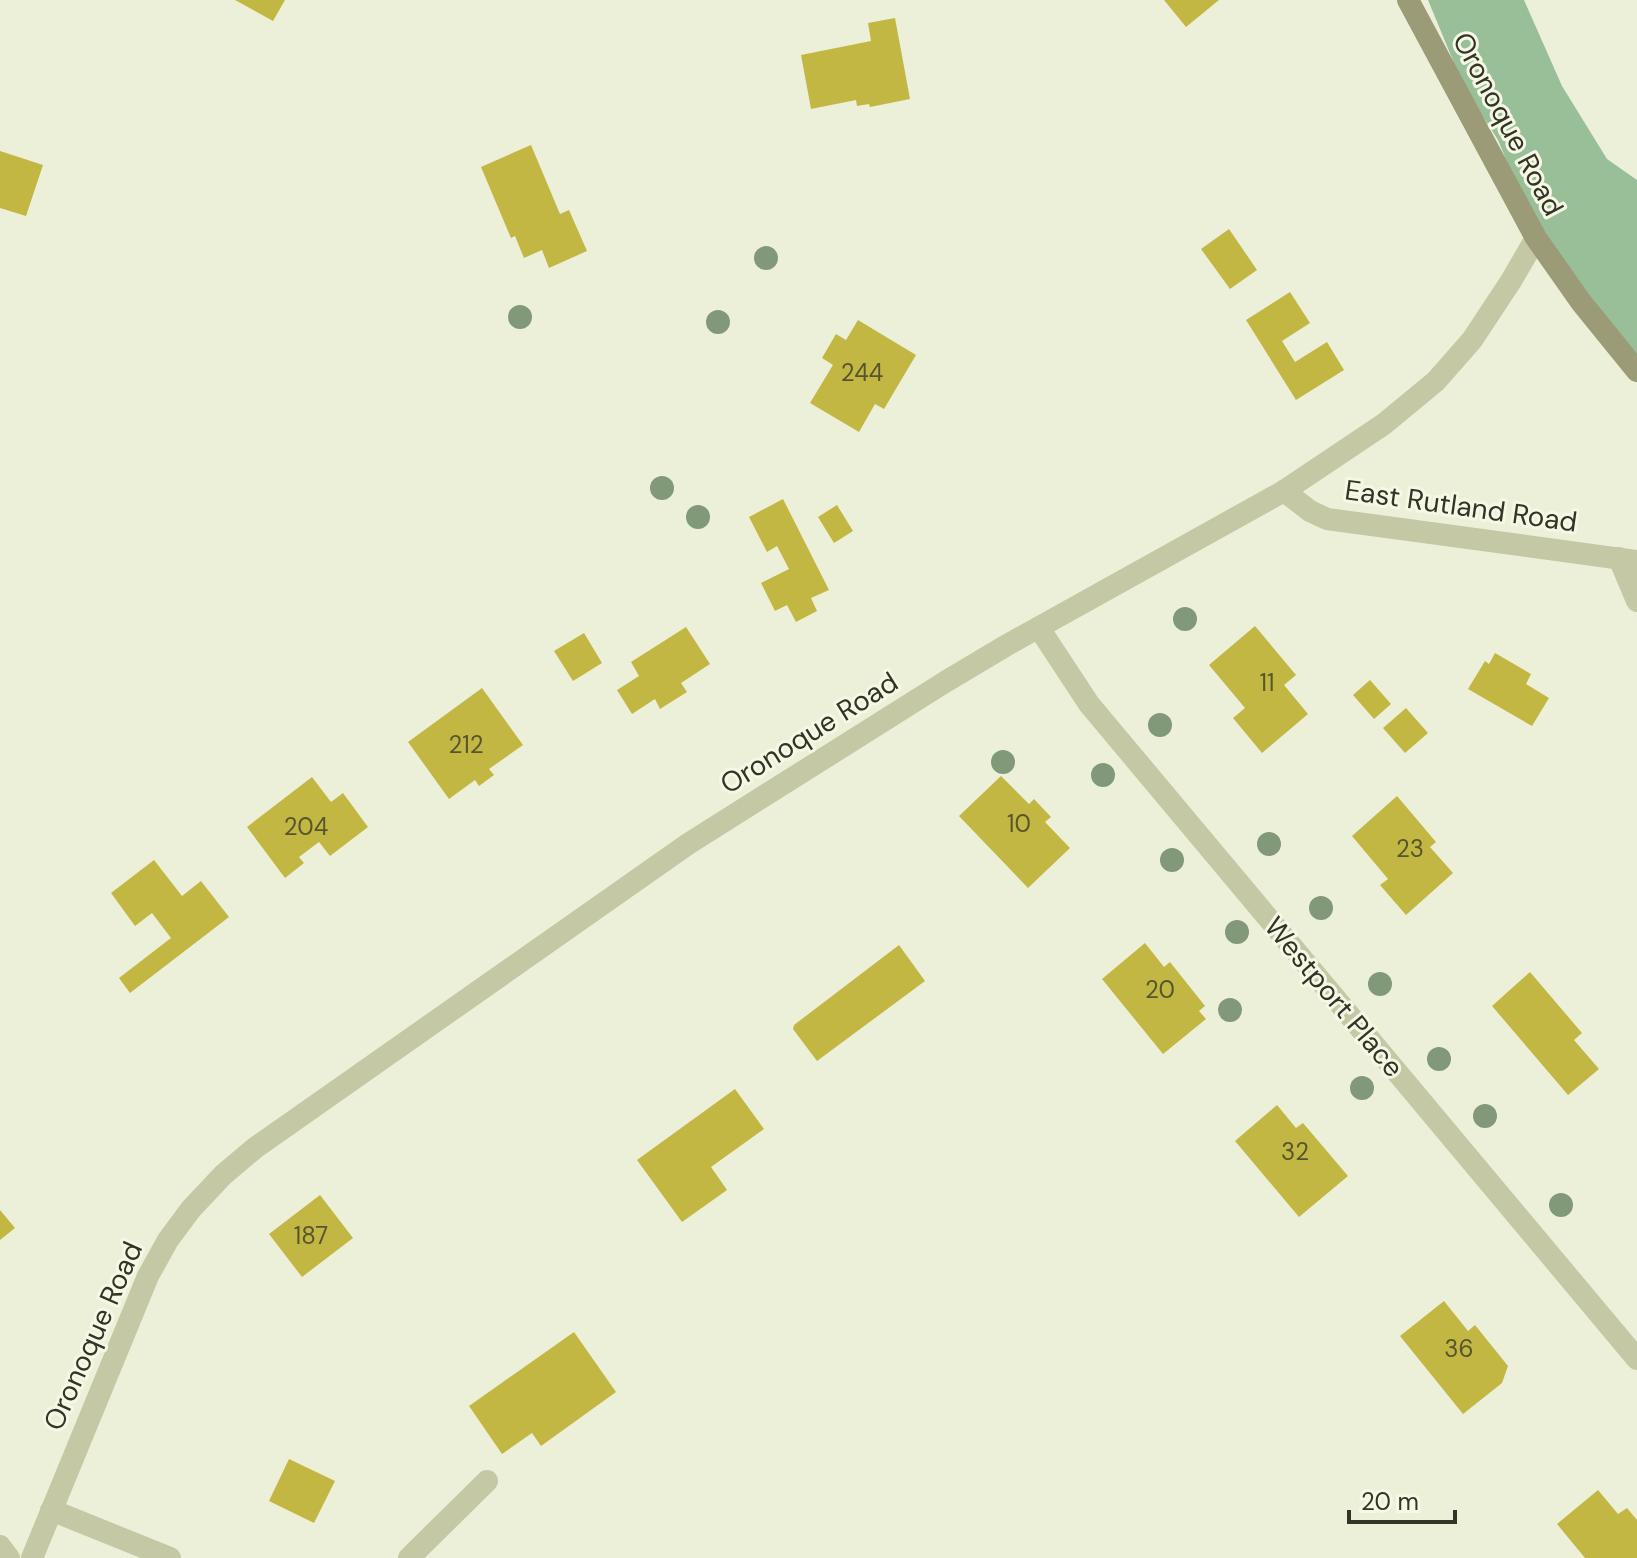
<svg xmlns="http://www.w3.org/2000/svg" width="1637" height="1558" viewBox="0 0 1637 1558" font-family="'DM Sans',sans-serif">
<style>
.green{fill:#99bf99}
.building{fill:#c3b744}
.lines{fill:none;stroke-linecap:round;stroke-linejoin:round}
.service{stroke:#c4c8a5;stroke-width:22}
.minor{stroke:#c4c8a5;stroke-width:22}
.tertiary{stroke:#c4c8a5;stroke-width:22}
.secondary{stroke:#9b9c77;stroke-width:22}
.tree{fill:#829979}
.labels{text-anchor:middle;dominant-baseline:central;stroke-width:6;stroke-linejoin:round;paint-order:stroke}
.number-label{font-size:24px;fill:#58552e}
.street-label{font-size:28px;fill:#343426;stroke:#f5f8e5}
</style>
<rect width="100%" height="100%" fill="#ecf0d9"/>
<polygon class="green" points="1428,0 1524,0 1562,86 1607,159 1637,180 1637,354 1583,292 1523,201 1498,140 1464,87"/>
<g class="building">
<polygon points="235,0 285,0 273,21"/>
<polygon points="1164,0 1219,0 1186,27"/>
<polygon points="895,18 910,99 870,107 869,104 857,106 856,100 811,109 801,55 871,41 868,23"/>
<polygon points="531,145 560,214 569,210 587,251 549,268 542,250 524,258 515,236 511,238 481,167"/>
<polygon points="0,151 43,165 26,216 0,208"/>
<polygon points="1229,229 1257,270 1230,289 1201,249"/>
<polygon points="1290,292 1310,323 1282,341 1295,362 1327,342 1344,370 1296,400 1246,320"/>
<polygon points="858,320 916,355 884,409 875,404 859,432 810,403 833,365 822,358 836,334 846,340"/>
<polygon points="783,499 829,590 811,598 817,611 796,622 787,605 775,611 761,583 789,569 777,546 767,552 749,517"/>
<polygon points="837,505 853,531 834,543 818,517"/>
<polygon points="1255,626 1296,675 1284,685 1308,714 1262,753 1233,718 1245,708 1209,665"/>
<polygon points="686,627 710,664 681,683 687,692 660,709 655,699 632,714 617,690 639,676 631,662"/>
<polygon points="584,633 602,663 573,681 554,651"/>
<polygon points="1495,653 1531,674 1526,684 1549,698 1532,726 1468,689 1485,661 1489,664"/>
<polygon points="1370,680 1391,704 1374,719 1353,695"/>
<polygon points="482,688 523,745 489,769 494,775 479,786 475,780 449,799 408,742"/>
<polygon points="1406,708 1428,733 1405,753 1383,728"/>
<polygon points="1001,776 1029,804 1034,799 1051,817 1045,822 1070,848 1028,888 959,816"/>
<polygon points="312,777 331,802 343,793 368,827 330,856 319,842 299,857 304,863 285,878 247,827"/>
<polygon points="1397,796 1436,842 1430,847 1453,873 1406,915 1380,885 1388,879 1352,836"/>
<polygon points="154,860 182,896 201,881 229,917 130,993 119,978 171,938 152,913 135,926 111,893"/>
<polygon points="1145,943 1164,967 1170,962 1205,1006 1199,1011 1206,1019 1163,1054 1102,979"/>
<polygon points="899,945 925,981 817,1061 793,1029 794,1025"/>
<polygon points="1530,972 1582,1033 1574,1040 1599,1069 1568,1095 1492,1006"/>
<polygon points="735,1089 764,1129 711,1167 727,1190 682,1222 637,1160"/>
<polygon points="1277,1105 1296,1128 1303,1123 1348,1176 1299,1217 1235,1141"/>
<polygon points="320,1195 353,1238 302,1277 269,1234"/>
<polygon points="0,1210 15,1228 0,1240"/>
<polygon points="1444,1301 1468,1331 1475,1325 1508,1366 1502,1383 1463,1414 1400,1336"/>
<polygon points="574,1332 616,1392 541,1446 532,1433 502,1454 469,1406"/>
<polygon points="289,1459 335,1481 314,1523 269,1501"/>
<polygon points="1598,1490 1618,1514 1627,1508 1637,1520 1637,1558 1585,1558 1557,1524"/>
</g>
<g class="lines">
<g class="service">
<polyline points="1619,558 1637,601"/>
<polyline points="51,1510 170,1558"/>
<polyline points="409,1558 487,1481"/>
</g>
<g class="minor">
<polyline points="1284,491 1310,511 1327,519 1637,561"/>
<polyline points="1039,628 1089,704 1637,1359"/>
<polyline points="0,1546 9,1558"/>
</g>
<polyline class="tertiary" points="32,1558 148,1276 168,1240 191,1209 223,1175 255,1148 688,844 945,682 1007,645 1284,491 1384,424 1436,381 1472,340 1511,281 1536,238"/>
<polyline class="secondary" points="1408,0 1536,238 1581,302 1637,371"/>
</g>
<g class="tree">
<circle cx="766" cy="258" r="12"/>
<circle cx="520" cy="317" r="12"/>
<circle cx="718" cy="322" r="12"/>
<circle cx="662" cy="488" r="12"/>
<circle cx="698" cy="517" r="12"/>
<circle cx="1185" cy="619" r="12"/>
<circle cx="1160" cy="725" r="12"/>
<circle cx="1003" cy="762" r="12"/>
<circle cx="1103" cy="775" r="12"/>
<circle cx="1269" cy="844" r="12"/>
<circle cx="1172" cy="860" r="12"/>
<circle cx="1321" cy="908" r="12"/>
<circle cx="1237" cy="932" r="12"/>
<circle cx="1380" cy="984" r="12"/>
<circle cx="1230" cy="1010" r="12"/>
<circle cx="1439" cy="1059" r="12"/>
<circle cx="1362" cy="1088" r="12"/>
<circle cx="1485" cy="1116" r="12"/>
<circle cx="1561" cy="1205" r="12"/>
</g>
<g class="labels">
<g class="number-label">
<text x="862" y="372">244</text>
<text x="1267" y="682">11</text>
<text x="466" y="744">212</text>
<text x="1019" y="823">10</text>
<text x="306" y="826">204</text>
<text x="1410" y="848">23</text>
<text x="1160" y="989">20</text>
<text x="1295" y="1151">32</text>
<text x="311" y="1235">187</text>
<text x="1459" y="1348">36</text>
</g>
<g class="street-label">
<text transform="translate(1508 124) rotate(62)">Oronoque Road</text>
<text transform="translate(1461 506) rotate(8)">East Rutland Road</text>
<text transform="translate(809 733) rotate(-32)">Oronoque Road</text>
<text transform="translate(1334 997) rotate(50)">Westport Place</text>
<text transform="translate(93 1336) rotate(-66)">Oronoque Road</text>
</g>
</g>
<path d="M1349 1510v12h106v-12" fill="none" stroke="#343426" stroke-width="4"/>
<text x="1361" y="1510" font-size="24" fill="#343426" stroke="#f5f8e5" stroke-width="6" paint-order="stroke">20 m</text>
</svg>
